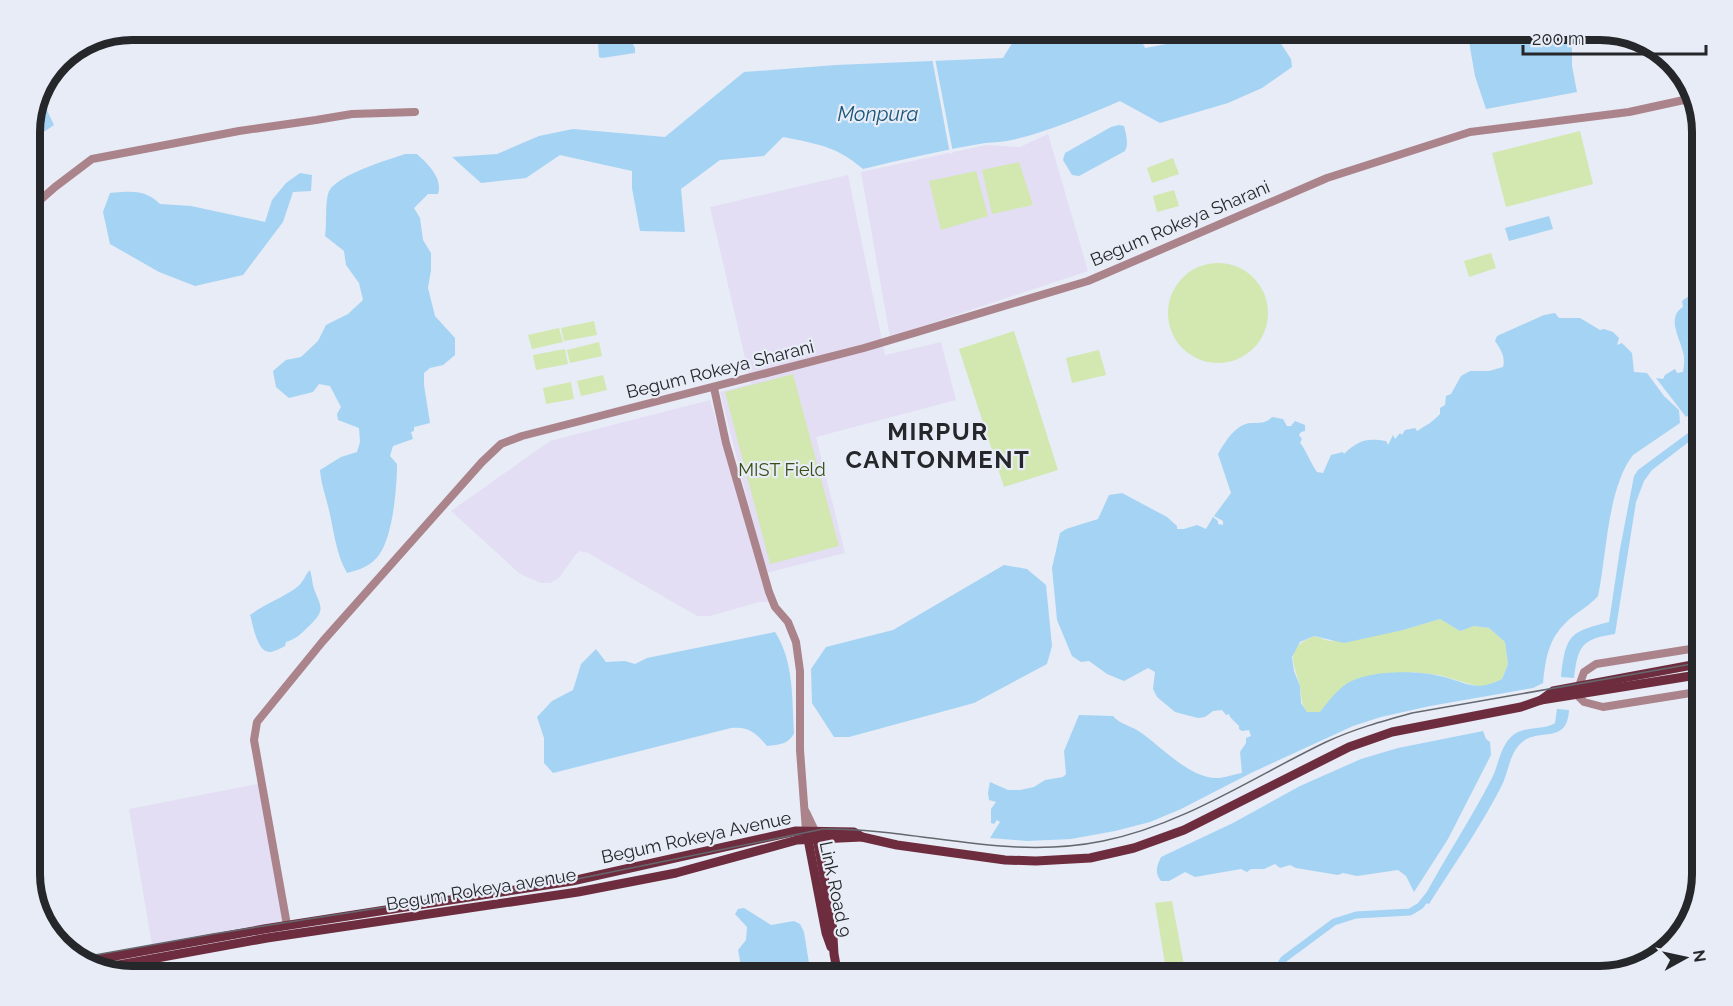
<svg xmlns="http://www.w3.org/2000/svg" width="1733" height="1006" viewBox="0 0 1733 1006" font-family="Raleway,sans-serif">
<style>
.education{fill:#e3def4}
.green{fill:#d2e8b0}
.water{fill:#a5d3f4;fill-rule:evenodd}
.pier{fill:#e7ecf6}
.lines{fill:none;stroke-linecap:round;stroke-linejoin:round}
.canal{stroke:#a5d3f4;stroke-width:7}
.minor{stroke:#ab838b;stroke-width:8}
.major{stroke:#6e2d3e;stroke-width:9}
.rail{stroke:#65686e;stroke-width:1.5}
.labels{text-anchor:middle;dominant-baseline:central;stroke-width:4.5;stroke-linejoin:round;paint-order:stroke}
.street-label{font-size:18px;fill:#25272b;stroke:#e7ecf6}
.park-label{font-size:18px;fill:#394c12;stroke:#e7ecf6}
.water-label{font-size:20px;font-style:italic;fill:#185478;stroke:#e7ecf6}
.district-label{font-size:24px;font-weight:bold;letter-spacing:1.5px;fill:#25272b;stroke:#e7ecf6}
.rim{fill:none;stroke:#25272b;stroke-width:8}
</style>
<rect width="100%" height="100%" fill="#e7ecf6"/>
<g class="education">
<polygon points="1048,134 1088,271 890,337 861,172 986,145 1020,147"/>
<polygon points="848,175 885,355 941,342 956,400 816,437 845,553 766,573 720,392 751,384 710,207"/>
<polygon points="710,400 768,602 759,602 710,616 697,616 588,553 580,551 576,554 559,578 550,583 541,583 520,574 451,511 550,441"/>
<polygon points="262,783 286,920 273,924 152,945 129,809"/>
</g>
<g class="green">
<polygon points="1580,131 1593,184 1506,207 1492,153"/>
<polygon points="1173,158 1179,174 1152,183 1147,168"/>
<polygon points="1019,162 1033,205 992,214 982,170"/>
<polygon points="976,171 988,216 941,230 929,181"/>
<polygon points="1174,190 1179,206 1157,212 1153,196"/>
<polygon points="1491,253 1496,268 1469,277 1464,261"/>
<circle cx="1218" cy="313" r="50"/>
<polygon points="594,321 597,335 564,341 561,328"/>
<polygon points="559,328 563,342 532,349 528,335"/>
<polygon points="1014,331 1058,470 1004,487 959,349"/>
<polygon points="599,342 602,356 570,363 567,350"/>
<polygon points="565,349 568,364 536,370 533,355"/>
<polygon points="1099,350 1106,375 1072,383 1066,358"/>
<polygon points="793,374 839,546 770,564 725,392"/>
<polygon points="603,375 607,390 581,396 577,381"/>
<polygon points="571,382 574,399 546,404 543,388"/>
<path d="M1440 619 1460 631 1474 626 1489 628 1505 642 1508 664 1502 679 1489 686 1480 687 1439 675 1412 672 1327 703 1320 712H1307C1300 703 1302 696 1300 686 1293 660 1284 649 1314 636L1329 641 1374 635 1403 630Z"/>
<polygon points="1172,901 1186,976 1167,976 1155,903"/>
</g>
<g class="water">
<polygon points="597,30 625,30 635,48 635,53 602,58 599,57"/>
<path d="M1025 30H1136L1145 48 1209 36 1217 30H1272L1291 59 1292 67 1262 88 1228 103 1160 123 1120 101C1085 116 1050 131 1012 140 1003 142 994 142 985 143 944 150 903 159 863 169 836 146 818 144 783 137L764 156 720 160 681 189 685 232 640 231 632 188V171L560 155 526 178 481 183 452 157 497 154 539 136 573 129 665 137 744 72 836 65 1003 58 1014 40Z"/>
<polygon points="1467,30 1572,30 1572,66 1577,92 1486,109 1475,76"/>
<path d="M42 100 54 125 32 140C37 157 43 169 30 183V127Z"/>
<path d="M1119 125 1124 126C1126 135 1129 143 1125 151L1079 176 1072 175 1063 160 1065 153 1111 127Z"/>
<path d="M405 154H417C428 164 443 178 438 194H428L414 208 420 218 423 240 431 253V270L428 288 435 316 455 338V355L443 365 430 368 424 373V385L430 423 414 427V431L411 432 413 439 393 446 390 456 397 464C397 487 393 536 379 555 371 566 359 570 347 573 335 552 334 529 328 506 325 494 321 483 320 470L341 457 357 452 360 442 359 428 338 420 337 414 341 407 330 386 319 384 313 392 289 398 276 387 273 371 286 360 301 357 318 341 326 325 348 314 363 300 359 283 346 265 344 251 325 236C327 222 325 206 328 194 332 176 388 160 405 154Z"/>
<path d="M300 173 312 175 311 191 293 192 283 222 243 275 195 286 159 272 110 244 103 212 110 193C129 191 146 189 160 204L191 206 265 222 272 200 286 183Z"/>
<polygon points="1549,216 1553,229 1509,241 1505,228"/>
<path d="M1694 284 1703 287V405L1686 417 1656 378 1663 379 1665 375 1675 369 1677 373 1683 372C1684 366 1685 359 1683 352 1680 338 1666 317 1683 307L1682 301 1694 292Z"/>
<path d="M1555 313 1559 318H1580L1600 330 1604 329 1613 332 1619 338 1617 345 1622 343 1632 353 1634 372 1647 373 1664 396 1679 410 1680 423 1633 455C1607 489 1607 554 1598 596 1590 605 1581 610 1572 617 1549 636 1546 655 1543 683L1533 688 1430 706 1381 717 1353 726 1253 772 1181 809 1150 822 1115 831 1071 839 1027 841 990 838 1000 822 997 820 994 824 991 823V809L996 802 989 800 988 793 990 782 1008 790H1020L1034 787 1045 780 1063 777 1066 774 1064 751 1079 715 1113 716C1119 724 1132 726 1140 732 1162 747 1191 780 1219 778 1227 777 1235 774 1242 773L1240 752 1246 743V738L1251 736 1249 730 1242 731 1239 729V726L1230 717 1229 714 1226 715 1222 710 1213 711 1205 717 1198 718 1175 712 1157 697 1153 689 1155 672 1148 668 1124 681 1107 674 1089 661 1081 662 1072 656 1057 620 1052 568 1060 533 1066 529 1098 519 1109 495 1122 493 1167 517 1177 526V529H1184L1197 525 1206 529 1213 517 1218 521V524L1223 525V521L1214 516 1231 493 1218 454C1225 442 1235 425 1250 423 1258 423 1266 424 1272 417L1283 419 1287 426H1291L1295 421 1305 425V431L1301 432 1299 435 1302 439 1300 443C1305 448 1311 464 1317 472L1323 473 1331 455 1343 452 1344 454C1359 440 1366 438 1386 441L1388 445 1393 435 1395 439 1400 433 1402 435 1405 430 1415 428 1417 431C1425 426 1433 422 1440 414V408L1445 405 1446 396 1451 394 1461 376 1470 371H1489L1503 367C1506 357 1500 348 1495 341L1497 336 1544 315ZM1440 619 1460 631 1474 626 1489 628 1505 642 1508 664 1502 679C1474 693 1467 682 1440 676 1417 670 1364 670 1345 685 1335 692 1327 703 1320 712H1307L1301 703 1300 686 1294 671 1292 657 1300 642 1314 636 1344 643 1403 630Z"/>
<path d="M1703 422V431L1652 470 1644 481 1636 502 1615 634C1582 639 1578 645 1574 678L1561 677C1566 635 1569 632 1609 622L1620 549 1634 476 1638 470Z"/>
<polygon points="1004,565 1027,569 1046,585 1052,646 1047,664 974,703 849,737 834,737 812,703 811,669 826,647 893,630"/>
<path d="M310 570C312 576 312 583 314 589 321 607 326 610 309 626 301 634 296 639 286 642L285 646C281 648 275 651 271 652 257 654 253 624 250 615 265 604 282 598 296 588 305 581 304 576 310 570Z"/>
<path d="M775 632C794 661 792 699 794 733 789 744 779 745 767 746 756 733 749 726 731 728L553 773 544 763V738L537 717 552 701 573 690 581 664 596 649 606 662 625 661 635 664 647 658Z"/>
<path d="M1557 709 1569 710C1567 747 1537 725 1519 745 1509 756 1508 774 1501 787 1480 828 1453 866 1429 904L1426 903 1423 899C1445 858 1471 819 1492 778 1499 764 1500 747 1512 736 1524 725 1544 731 1555 723Z"/>
<path d="M1483 731 1486 739 1490 742 1491 755 1448 839 1414 892 1406 876 1398 870 1357 876 1343 873 1338 875 1296 868 1290 865 1280 868 1275 864 1264 869H1251L1247 872 1241 869 1195 877 1185 872 1169 881H1161C1154 872 1157 866 1161 857L1233 823 1300 786 1361 759 1398 748Z"/>
<polygon points="744,908 771,925 794,921 800,924 804,932 811,976 746,976 741,966 738,950 746,940 747,927 735,914 738,909"/>
</g>
<polygon class="pier" points="932,58 935,58 953,153 950,154"/>
<g class="lines">
<polyline class="canal" points="1273,976 1284,959 1334,922 1356,915 1410,912 1420,906 1429,895"/>
<g class="minor">
<polyline points="30,313 35,208 38,202 55,187 92,159 239,131 316,120 352,114 415,112"/>
<polyline points="714,388 726,443 769,592 775,607 788,622 796,642 800,671 800,750 806,831"/>
<polyline points="1579,686 1584,672 1596,664 1703,647"/>
<polyline points="1577,695 1584,702 1603,707 1703,691"/>
<polyline points="806,812 815,831"/>
<polyline points="287,925 254,740 257,722 323,641 482,462 501,444 522,436 864,348 1088,281 1327,178 1470,132 1629,112 1693,98"/>
</g>
<g class="major">
<polyline points="1541,700 1703,674"/>
<polyline points="816,833 832,921 834,954 838,976"/>
<polyline points="807,834 826,933 831,947"/>
<polyline points="82,962 264,929 572,881 796,831 854,832 862,837 897,845 1005,860 1036,861 1090,858 1134,848 1184,830 1349,747 1392,732 1521,707 1541,700 1553,691 1703,663"/>
<polyline points="102,968 267,938 578,892 676,873 797,840 862,837"/>
</g>
<path class="rail" d="M78 958 213 934 424 901 523 890 823 829C919 828 1005 861 1103 841 1183 825 1253 777 1326 742 1354 729 1383 721 1412 713L1703 662"/>
</g>
<g class="labels">
<g class="street-label">
<text transform="translate(1180 223) rotate(-23)">Begum Rokeya Sharani</text>
<text transform="translate(720 369) rotate(-14)">Begum Rokeya Sharani</text>
<text transform="translate(696 837) rotate(-12)">Begum Rokeya Avenue</text>
<text transform="translate(481 889) rotate(-9)">Begum Rokeya avenue</text>
<text transform="translate(836 889) rotate(78)">Link Road 9</text>
</g>
<g class="park-label">
<text x="782" y="469">MIST Field</text>
</g>
<g class="water-label">
<text x="878" y="114">Monpura</text>
</g>
<g class="district-label">
<text x="938" y="431">MIRPUR<tspan x="938" dy="28">CANTONMENT</tspan></text>
</g>
</g>
<path d="M0 0H1733V1006H0ZM132 40H1600A92 92 0 0 1 1692 132V874A92 92 0 0 1 1600 966H132A92 92 0 0 1 40 874V132A92 92 0 0 1 132 40Z" fill="#e7ecf6" fill-rule="evenodd"/>
<path class="rim" d="M132 40H1600A92 92 0 0 1 1692 132V874A92 92 0 0 1 1600 966H132A92 92 0 0 1 40 874V132A92 92 0 0 1 132 40Z"/>
<g transform="translate(1685 958) rotate(82)" stroke="#e7ecf6" stroke-width="4.5" paint-order="stroke">
<path d="M0-4.5L10 22L0 15L-10 22Z" fill="#25272b"/>
<text y="-9" font-size="16" font-weight="bold" text-anchor="middle" fill="#25272b">N</text>
</g>
<path d="M1523 45v9h183v-9" fill="none" stroke="#25272b" stroke-width="3"/>
<text x="1532" y="45" font-size="18" fill="#25272b" stroke="#e7ecf6" stroke-width="4.5" paint-order="stroke">200 m</text>
</svg>
